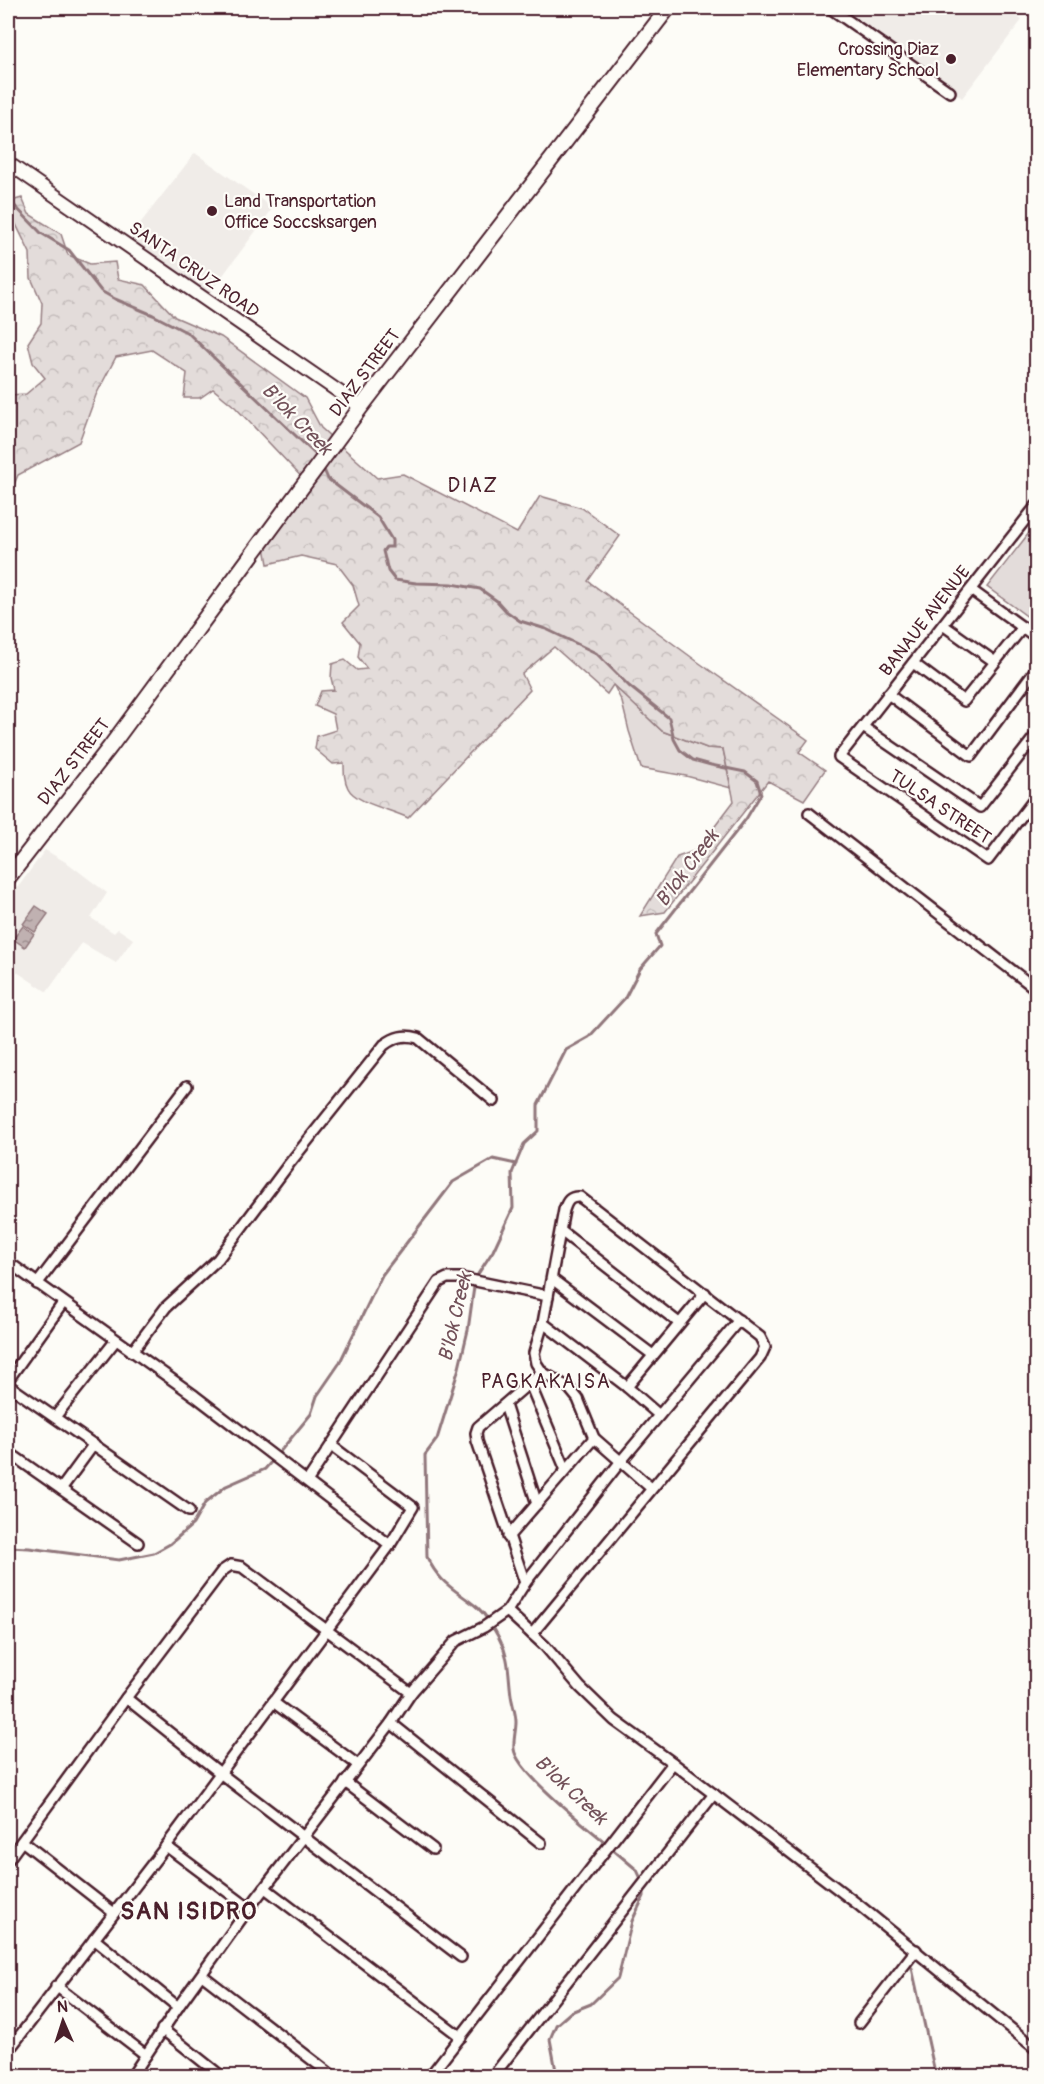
<svg xmlns="http://www.w3.org/2000/svg" width="1044" height="2084" viewBox="0 0 1044 2084" font-family="Pangolin,sans-serif">
<style>
.built{fill:#f0ece8}
.green{fill:#e3dcda;stroke:#967e82;stroke-width:1.5}
.forest{fill:url(#forest-crowns);stroke:#967e82;stroke-width:1.5}
.water{fill:url(#water-ripples);stroke:#91777b;stroke-width:1.5}
.lines{fill:none;stroke-linecap:round;stroke-linejoin:round}
.stream{stroke:#91777b;stroke-width:3}
.minor-casing{stroke:#4a1f2b;stroke-width:14}
.tertiary-casing{stroke:#4a1f2b;stroke-width:16}
.secondary-casing{stroke:#4a1f2b;stroke-width:18}
.minor{stroke:#fdfcf7;stroke-width:9}
.tertiary{stroke:#fdfcf7;stroke-width:12}
.secondary{stroke:#fdfcf7;stroke-width:14}
.poi-dot{fill:#4a1f2b;stroke:#fdfcf7;stroke-width:2}
.labels{text-anchor:middle;dominant-baseline:central;stroke-width:4.5;stroke-linejoin:round;paint-order:stroke}
.poi-label{font-size:18px;fill:#4a1f2b;stroke:#fdfcf7;text-anchor:end}
.street-label{font-size:18px;fill:#4a1f2b;stroke:#fdfcf7}
.water-label{font-size:20px;font-style:italic;fill:#73525a;stroke:#fdfcf7}
.neighbourhood-label{font-size:20px;letter-spacing:1.5px;fill:#4a1f2b;stroke:#fdfcf7}
.district-label{font-size:24px;font-weight:bold;letter-spacing:1.5px;fill:#4a1f2b;stroke:#fdfcf7}
</style>
<defs>
<pattern id="forest-crowns" width="20" height="18" patternUnits="userSpaceOnUse" patternTransform="scale(1.5)"><rect width="20" height="18" fill="#e3dcda"/><path d="M2 6a3 3 0 1 1 6 0M12 15a3 3 0 1 1 6 0" fill="none" stroke="#c4bcbb"/></pattern>
<pattern id="water-ripples" width="26" height="14" patternUnits="userSpaceOnUse" patternTransform="scale(1.5)"><rect width="26" height="14" fill="#c0b1b1"/><path d="M2 4q2-2 4 0t4 0M15 11q2-2 4 0t4 0" fill="none" stroke="#9e8f90"/></pattern>
</defs>
<rect width="100%" height="100%" fill="#fdfcf7"/>
<filter id="ink" filterUnits="userSpaceOnUse"><feTurbulence type="fractalNoise" baseFrequency=".0167" numOctaves="2"/><feDisplacementMap in="SourceGraphic" scale="12" xChannelSelector="R" yChannelSelector="G"/><feConvolveMatrix kernelMatrix="1 2 1 2 8 2 1 2 1" color-interpolation-filters="sRGB"/></filter>
<g filter="url(#ink)">
<g class="built">
<polygon points="843,8 1005,8 1022,20 962,98"/>
<polygon points="195,153 273,208 209,294 128,239"/>
<polygon points="45,850 69,864 107,893 91,918 114,933 118,929 133,939 116,963 82,943 47,992 8,966 8,901"/>
</g>
<g class="green">
<polygon points="1036,524 1036,623 987,587"/>
<polygon points="613,684 662,731 707,748 723,749 731,788 686,776 641,768 629,731 622,702"/>
</g>
<path class="forest" d="M22 198 29 214 61 234 68 255 90 264 115 262 118 279 145 285 175 317 221 337 305 398 321 428 377 478 403 474 517 533 540 496 582 508 620 536 588 581 698 662 808 740 799 752 825 770 804 800 768 781 665 912 640 916 677 857 697 850 734 801 723 749 707 748 662 731 613 685 607 694 554 647 522 674 530 690 408 818C393 810 355 803 348 788 344 780 344 772 344 763L333 764 315 749 317 736 336 730 333 714 315 706 321 691 334 690 331 678 332 664 345 660 357 670 367 669 358 657 360 643 343 622 359 606 353 585 337 564 301 556 268 564 265 547 311 487 235 407 213 389 200 398H184L187 373 152 350 116 357 96 395 79 442 18 475 8 499V395L26 394 45 378 33 363 28 343 41 323 42 303 31 278 30 253 8 208V202Z"/>
<g class="water">
<polygon points="36,906 48,914 35,932 23,924"/>
<polygon points="23,926 34,934 25,947 13,939"/>
</g>
<g class="lines">
<g class="stream">
<polyline points="8,199 41,233 69,250 101,291 115,299 153,315 188,333 318,457"/>
<path d="M322 465 328 479 378 517 392 540V547H386L383 551 388 571 395 580 416 583 452 584 480 589 497 601 506 611 520 621 546 629 596 653 629 686 669 718 674 739 680 750 693 760 711 765 745 772 757 781 761 794 746 819 656 934 660 946 640 969 625 998 589 1037 566 1050 538 1105V1131L524 1144 512 1173 513 1208 493 1251 478 1274 474 1287 468 1330 459 1368 437 1439 425 1455 427 1557C440 1585 457 1590 478 1608 487 1616 493 1627 499 1638 510 1658 508 1673 511 1695 512 1704 516 1713 516 1722 516 1731 513 1740 514 1749 516 1771 587 1827 606 1843"/>
<polyline points="278,1454 311,1414 317,1396 339,1364 382,1275 453,1182 493,1159 516,1164"/>
<polyline points="8,1547 29,1548 119,1560 154,1553 170,1544 193,1524 205,1503 226,1486 265,1469 272,1461"/>
<polyline points="611,1848 637,1870 642,1881"/>
<polyline points="912,1968 934,2068"/>
<polyline points="557,2076 550,2039 556,2025 571,2012 591,2004 618,1978 632,1921 644,1896 644,1891"/>
</g>
<defs>
<g id="minor">
<polyline points="830,8 950,92"/>
<polyline points="1036,506 839,757 988,860 1036,797"/>
<polyline points="971,590 1036,637"/>
<polyline points="943,625 995,662"/>
<polyline points="913,663 964,701 1023,627"/>
<polyline points="888,694 971,756 1036,669"/>
<polyline points="863,727 980,807 1036,735"/>
<polyline points="809,813 1036,989"/>
<polyline points="561,1231 679,1323"/>
<polyline points="8,1262 195,1396 390,1545"/>
<polyline points="552,1279 653,1355"/>
<polyline points="37,1284 187,1086"/>
<polyline points="543,1323 627,1387 659,1415"/>
<path d="M132 1352 166 1307 218 1259 289 1164 384 1045C395 1037 404 1034 418 1038L494 1101"/>
<polyline points="8,1380 63,1303"/>
<polyline points="530,1384 566,1470"/>
<polyline points="8,1385 189,1511"/>
<polyline points="627,1387 705,1293"/>
<polyline points="505,1405 537,1504"/>
<polyline points="55,1417 116,1340"/>
<polyline points="8,1452 138,1543"/>
<polyline points="308,1480 439,1282 447,1278 461,1278 548,1296"/>
<polyline points="61,1489 94,1444"/>
<polyline points="508,1537 594,1438"/>
<polyline points="525,1583 477,1441 476,1433 478,1427 542,1372"/>
<polyline points="507,1611 545,1646 580,1687 614,1720 673,1763 860,1906 1036,2049"/>
<path d="M532 1634 760 1358 765 1347 760 1337 580 1197C570 1196 567 1201 564 1210L543 1323 534 1353 536 1363 542 1372 569 1388 578 1399 594 1438 651 1488"/>
<polyline points="126,1698 220,1773 461,1957"/>
<polyline points="273,1702 358,1765"/>
<polyline points="391,1723 541,1843"/>
<polyline points="345,1782 433,1849"/>
<polyline points="22,1841 114,1913"/>
<polyline points="166,1846 249,1908"/>
<polyline points="8,1860 126,1698 222,1571 231,1565 242,1567 411,1693"/>
<polyline points="265,1888 461,2037"/>
<polyline points="94,1939 178,2007"/>
<polyline points="202,1975 333,2076"/>
<polyline points="56,1986 146,2055"/>
<polyline points="859,2023 916,1950"/>
<polyline points="162,2029 221,2076"/>
<polyline points="8,2051 166,1846 390,1545 413,1507 332,1446"/>
<polyline points="8,2067 20,2076"/>
<polyline points="132,2076 178,2007 249,1908 391,1723 411,1693 456,1641 484,1627 507,1611 525,1583 621,1461 739,1320"/>
<polyline points="430,2076 673,1763"/>
<polyline points="493,2076 714,1794"/>
</g>
<polyline id="tertiary" points="8,163 361,407"/>
<polyline id="secondary" points="8,878 110,747 361,407 668,8"/>
</defs>
<use href="#minor" class="minor-casing"/>
<use href="#tertiary" class="tertiary-casing"/>
<use href="#secondary" class="secondary-casing"/>
<use href="#minor" class="minor"/>
<use href="#tertiary" class="tertiary"/>
<use href="#secondary" class="secondary"/>
</g>
</g>
<g class="poi-dot">
<circle cx="951" cy="59" r="6"/>
<circle cx="212" cy="211" r="6"/>
</g>
<g class="labels">
<g class="poi-label">
<text x="939" y="49">Crossing Diaz<tspan x="939" dy="21">Elementary School</tspan></text>
<text x="224" y="201" text-anchor="start">Land Transportation<tspan x="224" dy="21">Office Soccsksargen</tspan></text>
</g>
<g class="street-label">
<text transform="translate(194 270) rotate(35)">SANTA CRUZ ROAD</text>
<text transform="translate(365 373) rotate(-53)">DIAZ STREET</text>
<text transform="translate(925 621) rotate(-52)">BANAUE AVENUE</text>
<text transform="translate(74 762) rotate(-52)">DIAZ STREET</text>
<text transform="translate(940 807) rotate(34)">TULSA STREET</text>
</g>
<g class="water-label">
<text transform="translate(297 419) rotate(46)">B'lok Creek</text>
<text transform="translate(687 868) rotate(-53)">B'lok Creek</text>
<text transform="translate(455 1317) rotate(-77)">B'lok Creek</text>
<text transform="translate(571 1790) rotate(43)">B'lok Creek</text>
</g>
<g class="neighbourhood-label">
<text x="473" y="485">DIAZ</text>
<text x="546" y="1381">PAGKAKAISA</text>
</g>
<g class="district-label">
<text x="189" y="1911">SAN ISIDRO</text>
</g>
</g>
<rect width="1044" height="2084" fill="none" stroke="#fdfcf7" stroke-width="30"/>
<rect x="15" y="15" width="1014" height="2054" fill="none" stroke="#4a1f2b" stroke-width="2" filter="url(#ink)"/>
<g transform="translate(63 2021) rotate(357)" stroke="#fdfcf7" stroke-width="4.5" paint-order="stroke">
<path d="M0-4.5L10 22L0 15L-10 22Z" fill="#4a1f2b"/>
<text y="-9" font-size="16" font-weight="bold" text-anchor="middle" fill="#4a1f2b">N</text>
</g>
</svg>
